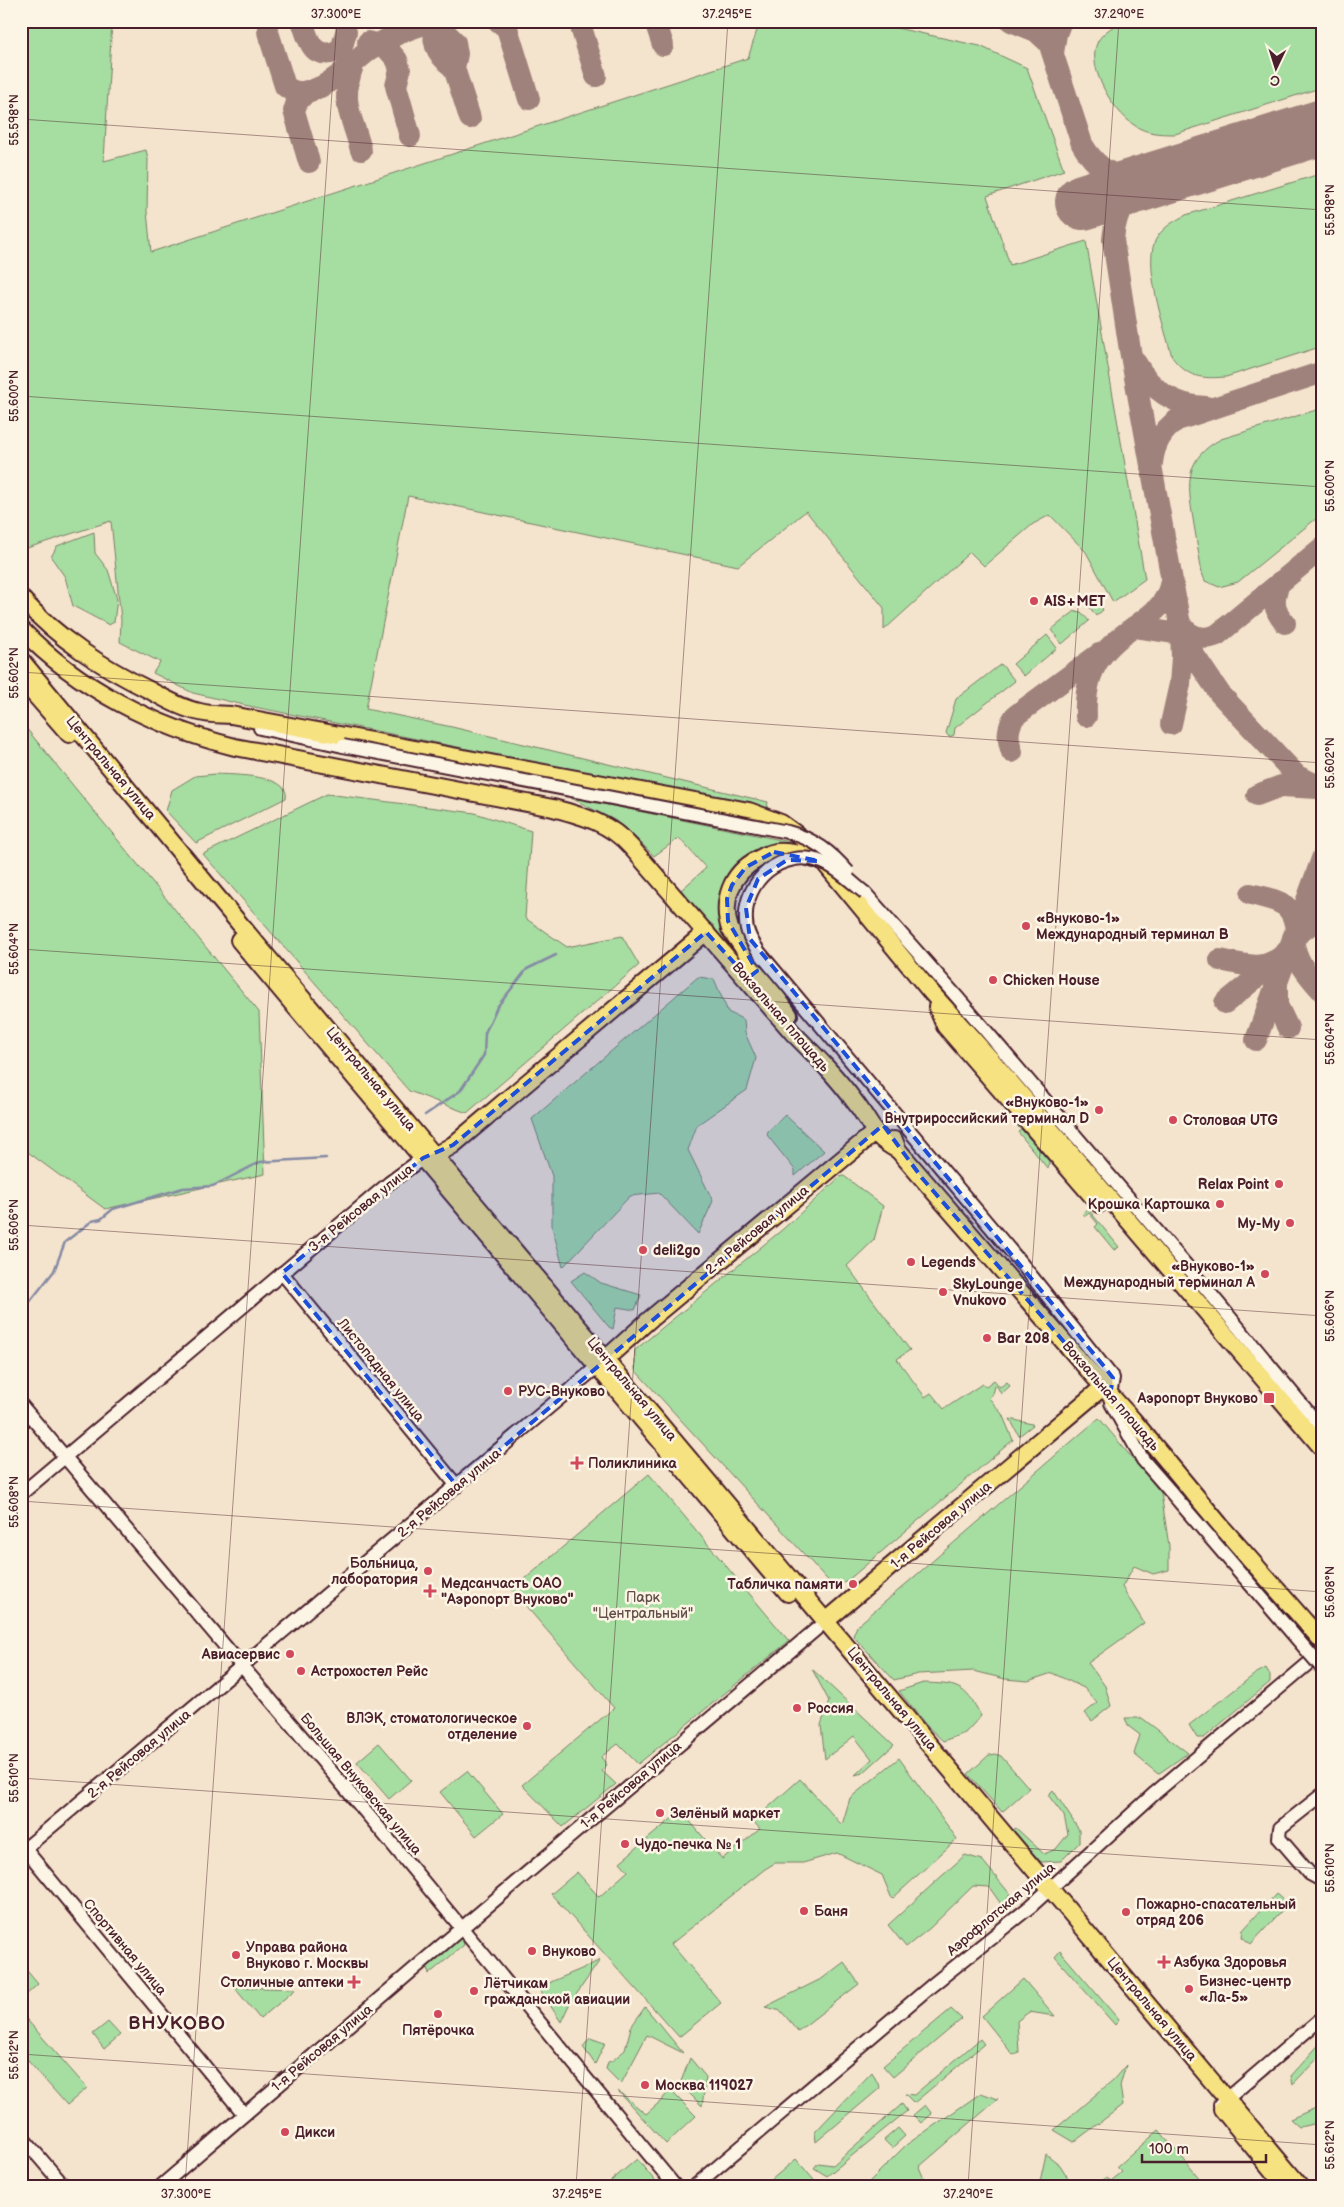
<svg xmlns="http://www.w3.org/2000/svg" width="1344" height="2207" viewBox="0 0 1344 2207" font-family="'Balsamiq Sans',sans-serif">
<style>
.green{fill:#a6dda1;stroke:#787e66}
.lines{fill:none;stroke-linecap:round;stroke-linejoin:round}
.stream{stroke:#858aa4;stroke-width:2.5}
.taxiway{stroke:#a0827c;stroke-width:22}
.runway{stroke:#a0827c;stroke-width:56}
.minor-casing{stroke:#4a1f2b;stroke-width:16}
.major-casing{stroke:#4a1f2b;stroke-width:20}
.minor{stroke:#fcf5e5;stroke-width:12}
.major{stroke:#f7e281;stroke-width:16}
.minor-bridge-casing{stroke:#4a1f2b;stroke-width:16;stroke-linecap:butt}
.minor-bridge{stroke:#fcf5e5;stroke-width:12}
.marked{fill:#1d4ed8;fill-opacity:0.2;stroke:#1d4ed8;stroke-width:4;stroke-dasharray:10 6;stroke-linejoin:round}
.ticks{fill:none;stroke:#4a1f2b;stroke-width:1;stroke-opacity:0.45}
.poi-dot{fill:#d1495b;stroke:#fcf5e5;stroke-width:2}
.labels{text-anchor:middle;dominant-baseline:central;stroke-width:5;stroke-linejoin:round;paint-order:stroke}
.poi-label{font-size:14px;font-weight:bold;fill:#4a1f2b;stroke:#fcf5e5;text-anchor:start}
.street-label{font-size:14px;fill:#4a1f2b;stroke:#fcf5e5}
.park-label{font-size:14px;fill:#614e48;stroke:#fcf5e5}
.district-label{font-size:19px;font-weight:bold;letter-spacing:1px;fill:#4a1f2b;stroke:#fcf5e5}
.neatline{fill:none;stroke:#4a1f2b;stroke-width:2}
.ticks-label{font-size:12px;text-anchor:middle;fill:#4a1f2b}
</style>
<rect width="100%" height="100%" fill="#f5e4cd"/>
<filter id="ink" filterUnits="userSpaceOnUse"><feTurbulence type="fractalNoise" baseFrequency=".02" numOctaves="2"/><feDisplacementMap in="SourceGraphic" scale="10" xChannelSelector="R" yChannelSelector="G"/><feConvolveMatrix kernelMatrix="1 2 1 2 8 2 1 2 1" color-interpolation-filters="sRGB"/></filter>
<g filter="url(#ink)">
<g class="green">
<polygon points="21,21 112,21 104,161 146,150 148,159 147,211 151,252 748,58 760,21 864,21 980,46 1027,68 1064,170 987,196 1010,265 1086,241 1145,579 1113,602 1086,552 1050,515 1033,524 984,566 970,552 884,630 884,608 806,511 738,566 408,496 366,709 452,727 768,802 767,808 244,705 193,693 153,673 160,662 120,642 121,620 111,521 21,550"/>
<path d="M1122 21H1323V87L1175 134C1164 134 1152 134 1141 129 1116 118 1084 67 1098 41 1104 31 1113 27 1122 21Z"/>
<path d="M1323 173V346L1226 377C1201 379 1188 378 1172 357 1165 329 1140 259 1158 236 1165 226 1176 220 1186 215Z"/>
<path d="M1323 408V513L1238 582 1219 587 1205 581 1202 573C1199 555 1196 537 1193 519 1187 482 1185 458 1221 439Z"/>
<polygon points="94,532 95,553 108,570 117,599 114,622 109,625 73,606 65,577 51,557 57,546"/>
<polygon points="1095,594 1103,610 1096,616 1089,606 1087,601"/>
<polygon points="1075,611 1081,612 1089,621 1062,644 1051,630"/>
<polygon points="1047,635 1057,648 1024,676 1013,664"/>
<polygon points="1001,664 1015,681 955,728 954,735 949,737 946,733 956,699"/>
<polygon points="21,722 259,1012 265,1174 105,1209 21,1147"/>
<path d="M216 774C231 775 291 774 286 798L196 843 166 811 172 790 195 776Z"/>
<polygon points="327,794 475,813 531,831 525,918 567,947 622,936 639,965 467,1113 409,1091 203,854"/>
<polygon points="569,797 791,842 792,848 746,857 732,870 726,879 721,897 747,965 745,969 681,890 706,868 679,838 654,856 636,838 616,821"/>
<polygon points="698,977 714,979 728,1012 744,1020 745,1033 756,1058 747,1090 697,1125 688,1150 713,1201 698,1234 659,1193 630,1196 563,1267 552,1227 552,1176 532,1119"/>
<polygon points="785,1115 824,1151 795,1176 795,1170 767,1135 768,1131"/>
<polygon points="1017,1123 1049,1161 1048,1169 1018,1132 1021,1130 1016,1124"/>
<polygon points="844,1176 883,1206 874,1240 847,1266 910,1350 897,1359 925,1397 931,1393 944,1409 982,1384 986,1386 994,1380 1000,1387 1007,1382 1010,1386 1001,1394 997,1386 994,1386 992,1394 989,1398 1002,1414 1013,1440 847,1581 835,1588 635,1370 635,1350 783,1229 840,1177"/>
<polygon points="1088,1209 1119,1247 1114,1250 1095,1227 1098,1224 1089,1213 1085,1216 1083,1213"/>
<polygon points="585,1272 601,1283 641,1295 635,1310 617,1307 613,1329 609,1327 571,1281"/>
<polygon points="1099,1418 1161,1493 1169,1546 1169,1570 1153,1574 1134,1566 1122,1587 1144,1623 1088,1663 1105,1686 1111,1706 1092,1721 1085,1713 1097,1703 1084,1688 1052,1673 1028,1681 1005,1679 974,1671 918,1674 894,1680 853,1636 857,1626"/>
<polygon points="1010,1419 1032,1424 1033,1425 1019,1436"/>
<polygon points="649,1474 789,1641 638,1764 618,1744 601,1757 607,1765 602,1771 616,1784 563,1827 522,1785 614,1708 512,1590"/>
<polygon points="1266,1668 1270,1675 1270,1682 1204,1738 1197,1738 1189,1725 1255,1674"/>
<polygon points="812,1669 894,1745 863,1773 855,1775 872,1759 854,1736 825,1759 821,1725 829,1701"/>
<path d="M923 1683C956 1684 965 1684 981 1716L965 1733 943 1741 926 1725 899 1691Z"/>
<polygon points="1125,1718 1142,1718 1188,1753 1158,1774 1134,1754 1140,1735 1128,1726"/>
<polygon points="379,1743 411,1780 389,1799 357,1762"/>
<polygon points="996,1754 1001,1756 1029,1788 1002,1812 968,1774 989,1755"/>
<polygon points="899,1758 957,1839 892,1899 882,1875 837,1853 803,1863 775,1863 765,1869 671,1944 721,2003 679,2037 551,1894 577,1872 599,1897 628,1871 620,1862 681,1811 722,1859 760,1829 753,1821 800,1779 842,1825 850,1798"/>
<polygon points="467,1771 503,1814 476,1836 440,1792"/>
<polygon points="1053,1790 1079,1830 1079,1843 1061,1861 1041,1862 1013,1830 1016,1828 1044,1854 1056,1849 1068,1834 1064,1816 1048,1795"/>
<polygon points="965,1855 982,1860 1010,1894 1003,1907 989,1887 973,1886 930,1928 906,1947 888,1925"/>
<polygon points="1276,1894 1283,1900 1286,1906 1251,1944 1242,1937 1243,1930"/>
<polygon points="456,1939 462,1939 464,1945 429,1974 426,1965"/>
<polygon points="1060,1951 1119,2020 1115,2025 1055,1957"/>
<path d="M600 1960 569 2005 561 2022 539 1988C559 1977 580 1971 600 1960Z"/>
<polygon points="844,1962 859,1984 798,2031 781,2011 765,2007 823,1978"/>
<polygon points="23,1966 38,1984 25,1996 21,1992 21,1968"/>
<polygon points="1023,1979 1055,2016 1029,2012 1017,2021 1019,2052 1013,2055 982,2016"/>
<polygon points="234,1987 296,1989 260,2019"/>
<polygon points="645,2007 683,2053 647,2035 621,2084 606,2069 608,2062 612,2061 625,2050 631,2027"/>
<polygon points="951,2009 962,2019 893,2077 883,2066"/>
<polygon points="21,2013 87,2088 67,2105 21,2053"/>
<polygon points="108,2022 120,2035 104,2049 93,2034"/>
<polygon points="590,2038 605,2043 595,2064 583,2047"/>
<polygon points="980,2039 984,2044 914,2103 905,2094 914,2095"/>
<polygon points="1323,2040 1323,2053 1293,2084 1291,2076"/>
<polygon points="690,2058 706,2077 702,2106 680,2084"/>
<polygon points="1126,2065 1120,2086 1123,2105 1074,2142 1054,2130 1113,2080"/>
<polygon points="872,2072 880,2088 816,2142 815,2132"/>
<polygon points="670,2090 696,2116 666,2144 618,2091 646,2114 661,2101"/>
<polygon points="981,2093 998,2099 919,2167 927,2186 865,2186 906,2145"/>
<polygon points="1323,2102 1323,2122 1299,2127 1290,2119 1318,2107"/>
<polygon points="902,2104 907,2111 827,2176 814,2168 818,2163 833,2165"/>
<polygon points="925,2105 932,2114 921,2123 913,2115"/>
<polygon points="898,2128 905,2136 892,2148 884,2140"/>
<polygon points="1159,2130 1206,2186 1096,2186 1106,2177 1111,2181 1122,2172 1117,2167"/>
<polygon points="1046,2154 1060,2165 1073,2186 1039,2186"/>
<polygon points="637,2159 659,2186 605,2186"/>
<polygon points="796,2159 819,2186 764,2186"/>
</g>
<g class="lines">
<g class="stream">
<polyline points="425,1115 460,1091 484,1055 485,1033 497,1007 527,969 556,955"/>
<polyline points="21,1313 54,1271 65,1242 92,1221 101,1219 113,1209 183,1188 213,1186 260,1162 326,1158"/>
</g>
<g class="taxiway">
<path d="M302 21C305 29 307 38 311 44 317 56 333 56 342 47L346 32"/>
<path d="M438 21C429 41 438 56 454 68"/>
<polyline points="498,21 507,28 529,99"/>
<polyline points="576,21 580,24 596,76"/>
<polyline points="655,21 663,45"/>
<polyline points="1011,21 1036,31 1050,44"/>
<path d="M1042 21 1082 144C1100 175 1120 180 1155 179"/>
<polyline points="428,23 443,30 455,42 457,54 454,68 470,118"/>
<path d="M268 32 285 86C311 109 352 62 371 49 391 35 411 28 434 21"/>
<polyline points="368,42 385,46 397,60 400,70 396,86 410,136"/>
<polyline points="1053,53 1056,34 1061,21"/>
<path d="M354 63C339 103 351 112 361 150"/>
<polyline points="307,91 297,102 294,111 309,162"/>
<path d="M1156 179C1128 195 1116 205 1113 240L1130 350 1181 630 1187 645 1220 694 1297 776 1317 785 1323 786"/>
<path d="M1136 363C1151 390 1175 406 1206 407"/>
<path d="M1152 463C1154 444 1162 431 1177 420L1323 372"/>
<path d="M1280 582C1272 598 1273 610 1285 623"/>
<path d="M1179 622C1188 637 1202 641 1217 635L1323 547"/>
<path d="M1134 627C1152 614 1168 604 1171 580"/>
<path d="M1086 716C1084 673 1099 651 1134 627L1193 636"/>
<polyline points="1171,724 1180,684 1182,657 1181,633"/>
<path d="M1012 752C1007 738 1007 728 1015 716L1099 654"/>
<polyline points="1257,795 1281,786 1317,788"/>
<path d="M1251 894C1277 901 1294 901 1296 932"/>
<path d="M1323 920 1311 924 1293 938C1295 961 1308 975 1323 992"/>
<path d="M1220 960C1248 966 1269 973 1290 948"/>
<polyline points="1277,987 1277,1005 1288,1028"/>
<polyline points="1225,1003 1273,964"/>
<polyline points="1256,1040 1323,856"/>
</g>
<polyline class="runway" points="1083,202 1323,127"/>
<defs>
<g id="minor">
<polyline points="260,728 343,746"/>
<polyline points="865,893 957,997 1209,1292 1323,1430"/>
<polyline points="1021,1263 1113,1378 1110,1395"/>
<polyline points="282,1273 457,1486"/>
<polyline points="1111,1403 1143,1460 1170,1491"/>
<polyline points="21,1405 374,1822 675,2186"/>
<polyline points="21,1494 389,1183 423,1158"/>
<polyline points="1323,1794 1280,1828 1279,1838 1310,1874 1323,1881"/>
<polyline points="21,1844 244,2114"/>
<polyline points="21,1852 598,1366"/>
<polyline points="1220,2105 1323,2017"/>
<polyline points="21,2136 64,2186"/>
<polyline points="161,2186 470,1921 826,1621"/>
<polyline points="695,2186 931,1986 1031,1906 1155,1793 1323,1651"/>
</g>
<g id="major">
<path d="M21 598C58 639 102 667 151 691 166 699 183 709 200 712 210 715 221 714 231 715L749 811 781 823 807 842 930 991 989 1057 1323 1449"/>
<path d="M21 629C79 689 155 727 235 747L553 808C583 816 610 823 631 847L793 1033C815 1055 837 1077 855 1102 870 1121 874 1139 898 1150"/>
<polyline points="21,660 218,898 1300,2186"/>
<polyline points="21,679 69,734"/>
<polyline points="239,940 788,1593"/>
<polyline points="937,1007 945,1026 1099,1204"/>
<path d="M789 1015 730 929C721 901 731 873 758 859 763 856 770 853 776 852 789 851 802 854 814 859"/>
<polyline points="894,1140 898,1150 922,1178 1103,1387 1133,1420 1220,1525 1323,1642"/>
<polyline points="427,1157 436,1155 453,1145 706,932"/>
<polyline points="599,1365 649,1320 875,1132"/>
<polyline points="826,1621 1103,1387"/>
<polyline points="1222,2109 1285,2186"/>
</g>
</defs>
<use href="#minor" class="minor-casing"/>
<use href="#major" class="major-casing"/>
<use href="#minor" class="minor"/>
<use href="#major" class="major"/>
<defs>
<g id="minor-bridge">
<path d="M343 746 788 832C814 839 831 852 848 872"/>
<path d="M865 893C852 883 838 868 822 862 782 847 743 881 746 921 746 933 753 943 759 952L1021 1263"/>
<polyline points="1170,1491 1323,1669"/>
</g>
</defs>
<use href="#minor-bridge" class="minor-bridge-casing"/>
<use href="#minor-bridge" class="minor-bridge"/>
</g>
</g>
<path class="marked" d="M774 852 819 861 787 860 758 879 746 908 750 939 1103 1365 1113 1378 1110 1395 922 1178 883 1125 457 1486 282 1273 423 1158 453 1145 706 932 748 978 757 971 728 921 727 899 732 885 746 867Z"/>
<path class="ticks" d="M21 119 1323 210M21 396 1323 487M21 672 1323 763M21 949 1323 1040M21 1225 1323 1316M21 1501 1323 1592M21 1778 1323 1869M21 2054 1323 2145M185 2186 337 21M576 2186 728 21M968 2186 1119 21"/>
<g class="poi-dot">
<circle cx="1034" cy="601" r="5"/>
<circle cx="1026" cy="926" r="5"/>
<circle cx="993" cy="980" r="5"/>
<circle cx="1099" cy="1110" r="5"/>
<circle cx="1173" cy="1120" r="5"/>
<circle cx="1279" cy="1184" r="5"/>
<circle cx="1220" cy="1204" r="5"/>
<circle cx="1290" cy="1223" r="5"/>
<circle cx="643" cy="1250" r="5"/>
<circle cx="911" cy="1262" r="5"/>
<circle cx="1265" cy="1274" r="5"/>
<circle cx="943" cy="1292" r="5"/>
<circle cx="987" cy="1338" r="5"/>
<circle cx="508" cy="1391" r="5"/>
<rect x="1263" y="1392" width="12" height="12" rx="2.5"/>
<path d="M574.5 1455.5h5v5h5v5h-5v5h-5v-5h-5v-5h5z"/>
<circle cx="428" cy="1571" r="5"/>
<circle cx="853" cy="1584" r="5"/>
<path d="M427.5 1583.5h5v5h5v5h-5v5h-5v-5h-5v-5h5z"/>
<circle cx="290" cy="1654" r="5"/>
<circle cx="301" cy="1671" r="5"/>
<circle cx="797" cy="1708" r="5"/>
<circle cx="527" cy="1726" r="5"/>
<circle cx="660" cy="1813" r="5"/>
<circle cx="625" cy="1844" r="5"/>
<circle cx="804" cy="1911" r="5"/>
<circle cx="1126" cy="1912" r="5"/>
<circle cx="532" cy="1951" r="5"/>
<circle cx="236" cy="1955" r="5"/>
<path d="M1161.5 1954.5h5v5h5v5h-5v5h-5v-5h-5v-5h5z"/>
<path d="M351.5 1974.5h5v5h5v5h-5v5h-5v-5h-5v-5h5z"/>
<circle cx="1189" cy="1989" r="5"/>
<circle cx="474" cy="1991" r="5"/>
<circle cx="438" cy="2014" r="5"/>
<circle cx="645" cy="2085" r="5"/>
<circle cx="285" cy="2132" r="5"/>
</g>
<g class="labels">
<g class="poi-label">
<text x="1044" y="601">AIS+MET</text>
<text x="1036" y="918">«Внуково-1»<tspan x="1036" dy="16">Международный терминал B</tspan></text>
<text x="1003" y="980">Chicken House</text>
<text x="1089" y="1102" text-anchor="end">«Внуково-1»<tspan x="1089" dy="16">Внутрироссийский терминал D</tspan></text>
<text x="1183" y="1120">Столовая UTG</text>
<text x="1269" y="1184" text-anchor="end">Relax Point</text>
<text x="1210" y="1204" text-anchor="end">Крошка Картошка</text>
<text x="1280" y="1223" text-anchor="end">Му-Му</text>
<text x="653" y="1250">deli2go</text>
<text x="921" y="1262">Legends</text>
<text x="1255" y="1266" text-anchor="end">«Внуково-1»<tspan x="1255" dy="16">Международный терминал А</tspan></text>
<text x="953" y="1284">SkyLounge<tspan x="953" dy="16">Vnukovo</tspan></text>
<text x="997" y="1338">Bar 208</text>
<text x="518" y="1391">РУС-Внуково</text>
<text x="1258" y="1398" text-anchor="end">Аэропорт Внуково</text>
<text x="588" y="1463">Поликлиника</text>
<text x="418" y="1563" text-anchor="end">Больница,<tspan x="418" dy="16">лаборатория</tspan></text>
<text x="441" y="1583">Медсанчасть ОАО<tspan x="441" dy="16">"Аэропорт Внуково"</tspan></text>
<text x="843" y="1584" text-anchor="end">Табличка памяти</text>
<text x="280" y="1654" text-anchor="end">Авиасервис</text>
<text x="311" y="1671">Астрохостел Рейс</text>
<text x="807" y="1708">Россия</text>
<text x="517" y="1718" text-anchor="end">ВЛЭК, стоматологическое<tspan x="517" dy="16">отделение</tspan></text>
<text x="670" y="1813">Зелёный маркет</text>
<text x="635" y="1844">Чудо-печка № 1</text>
<text x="1136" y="1904">Пожарно-спасательный<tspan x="1136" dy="16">отряд 206</tspan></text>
<text x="814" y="1911">Баня</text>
<text x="246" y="1947">Управа района<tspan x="246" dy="16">Внуково г. Москвы</tspan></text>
<text x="542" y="1951">Внуково</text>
<text x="1174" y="1962">Азбука Здоровья</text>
<text x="1199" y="1981">Бизнес-центр<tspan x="1199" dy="16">«Ла-5»</tspan></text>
<text x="344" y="1982" text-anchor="end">Столичные аптеки</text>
<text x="484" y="1983">Лётчикам<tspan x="484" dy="16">гражданской авиации</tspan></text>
<text x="438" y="2030" text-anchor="middle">Пятёрочка</text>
<text x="655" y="2085">Москва 119027</text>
<text x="295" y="2132">Дикси</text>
</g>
<g class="street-label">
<text transform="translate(111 768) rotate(50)">Центральная улица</text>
<text transform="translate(781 1017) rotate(49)">Вокзальная площадь</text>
<text transform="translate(371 1079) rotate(50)">Центральная улица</text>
<text transform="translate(361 1208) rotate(-39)">3-я Рейсовая улица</text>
<text transform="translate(757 1230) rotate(-40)">2-я Рейсовая улица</text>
<text transform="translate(381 1370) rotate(51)">Листопадная улица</text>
<text transform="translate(632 1389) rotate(50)">Центральная улица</text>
<text transform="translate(1111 1396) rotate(49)">Вокзальная площадь</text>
<text transform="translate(449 1493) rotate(-40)">2-я Рейсовая улица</text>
<text transform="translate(941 1525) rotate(-40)">1-я Рейсовая улица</text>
<text transform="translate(892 1699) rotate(50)">Центральная улица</text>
<text transform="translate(139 1754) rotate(-40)">2-я Рейсовая улица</text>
<text transform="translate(361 1784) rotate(50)">Большая Внуковская улица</text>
<text transform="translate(631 1785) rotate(-40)">1-я Рейсовая улица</text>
<text transform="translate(1001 1909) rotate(-40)">Аэрофлотская улица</text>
<text transform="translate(125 1947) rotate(50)">Спортивная улица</text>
<text transform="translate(1152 2009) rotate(50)">Центральная улица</text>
<text transform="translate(322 2048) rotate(-40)">1-я Рейсовая улица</text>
</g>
<g class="park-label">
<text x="643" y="1597">Парк<tspan x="643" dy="16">"Центральный"</tspan></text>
</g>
<g class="district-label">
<text x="177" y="2023">ВНУКОВО</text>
</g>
</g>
<rect width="1344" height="2207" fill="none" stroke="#fcf5e5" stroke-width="55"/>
<g transform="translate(1276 68) rotate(184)" stroke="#fcf5e5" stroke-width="4" paint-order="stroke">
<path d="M0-4L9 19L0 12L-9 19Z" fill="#4a1f2b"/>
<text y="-8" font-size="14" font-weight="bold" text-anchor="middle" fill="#4a1f2b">С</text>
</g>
<path d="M1142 2154v8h124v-8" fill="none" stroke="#4a1f2b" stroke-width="2.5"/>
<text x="1149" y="2154" font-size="15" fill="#4a1f2b" stroke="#fcf5e5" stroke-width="4" paint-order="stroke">100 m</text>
<rect x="28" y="28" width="1288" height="2152" class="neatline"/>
<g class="ticks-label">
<text x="336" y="18">37.300°E</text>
<text x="727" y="18">37.295°E</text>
<text x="1119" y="18">37.290°E</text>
<text transform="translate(14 120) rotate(-90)" y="4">55.598°N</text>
<text transform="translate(1330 210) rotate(-90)" y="4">55.598°N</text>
<text transform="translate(14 396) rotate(-90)" y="4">55.600°N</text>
<text transform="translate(1330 486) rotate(-90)" y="4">55.600°N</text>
<text transform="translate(14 673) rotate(-90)" y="4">55.602°N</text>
<text transform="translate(1330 763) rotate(-90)" y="4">55.602°N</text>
<text transform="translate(14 949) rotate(-90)" y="4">55.604°N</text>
<text transform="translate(1330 1039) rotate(-90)" y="4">55.604°N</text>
<text transform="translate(14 1225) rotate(-90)" y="4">55.606°N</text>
<text transform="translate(1330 1316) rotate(-90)" y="4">55.606°N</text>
<text transform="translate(14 1502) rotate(-90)" y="4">55.608°N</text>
<text transform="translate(1330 1592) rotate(-90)" y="4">55.608°N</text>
<text transform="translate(14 1778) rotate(-90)" y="4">55.610°N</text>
<text transform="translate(1330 1868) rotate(-90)" y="4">55.610°N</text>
<text transform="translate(14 2055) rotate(-90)" y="4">55.612°N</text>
<text transform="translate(1330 2145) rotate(-90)" y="4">55.612°N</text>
<text x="186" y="2198">37.300°E</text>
<text x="577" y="2198">37.295°E</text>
<text x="968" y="2198">37.290°E</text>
</g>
</svg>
